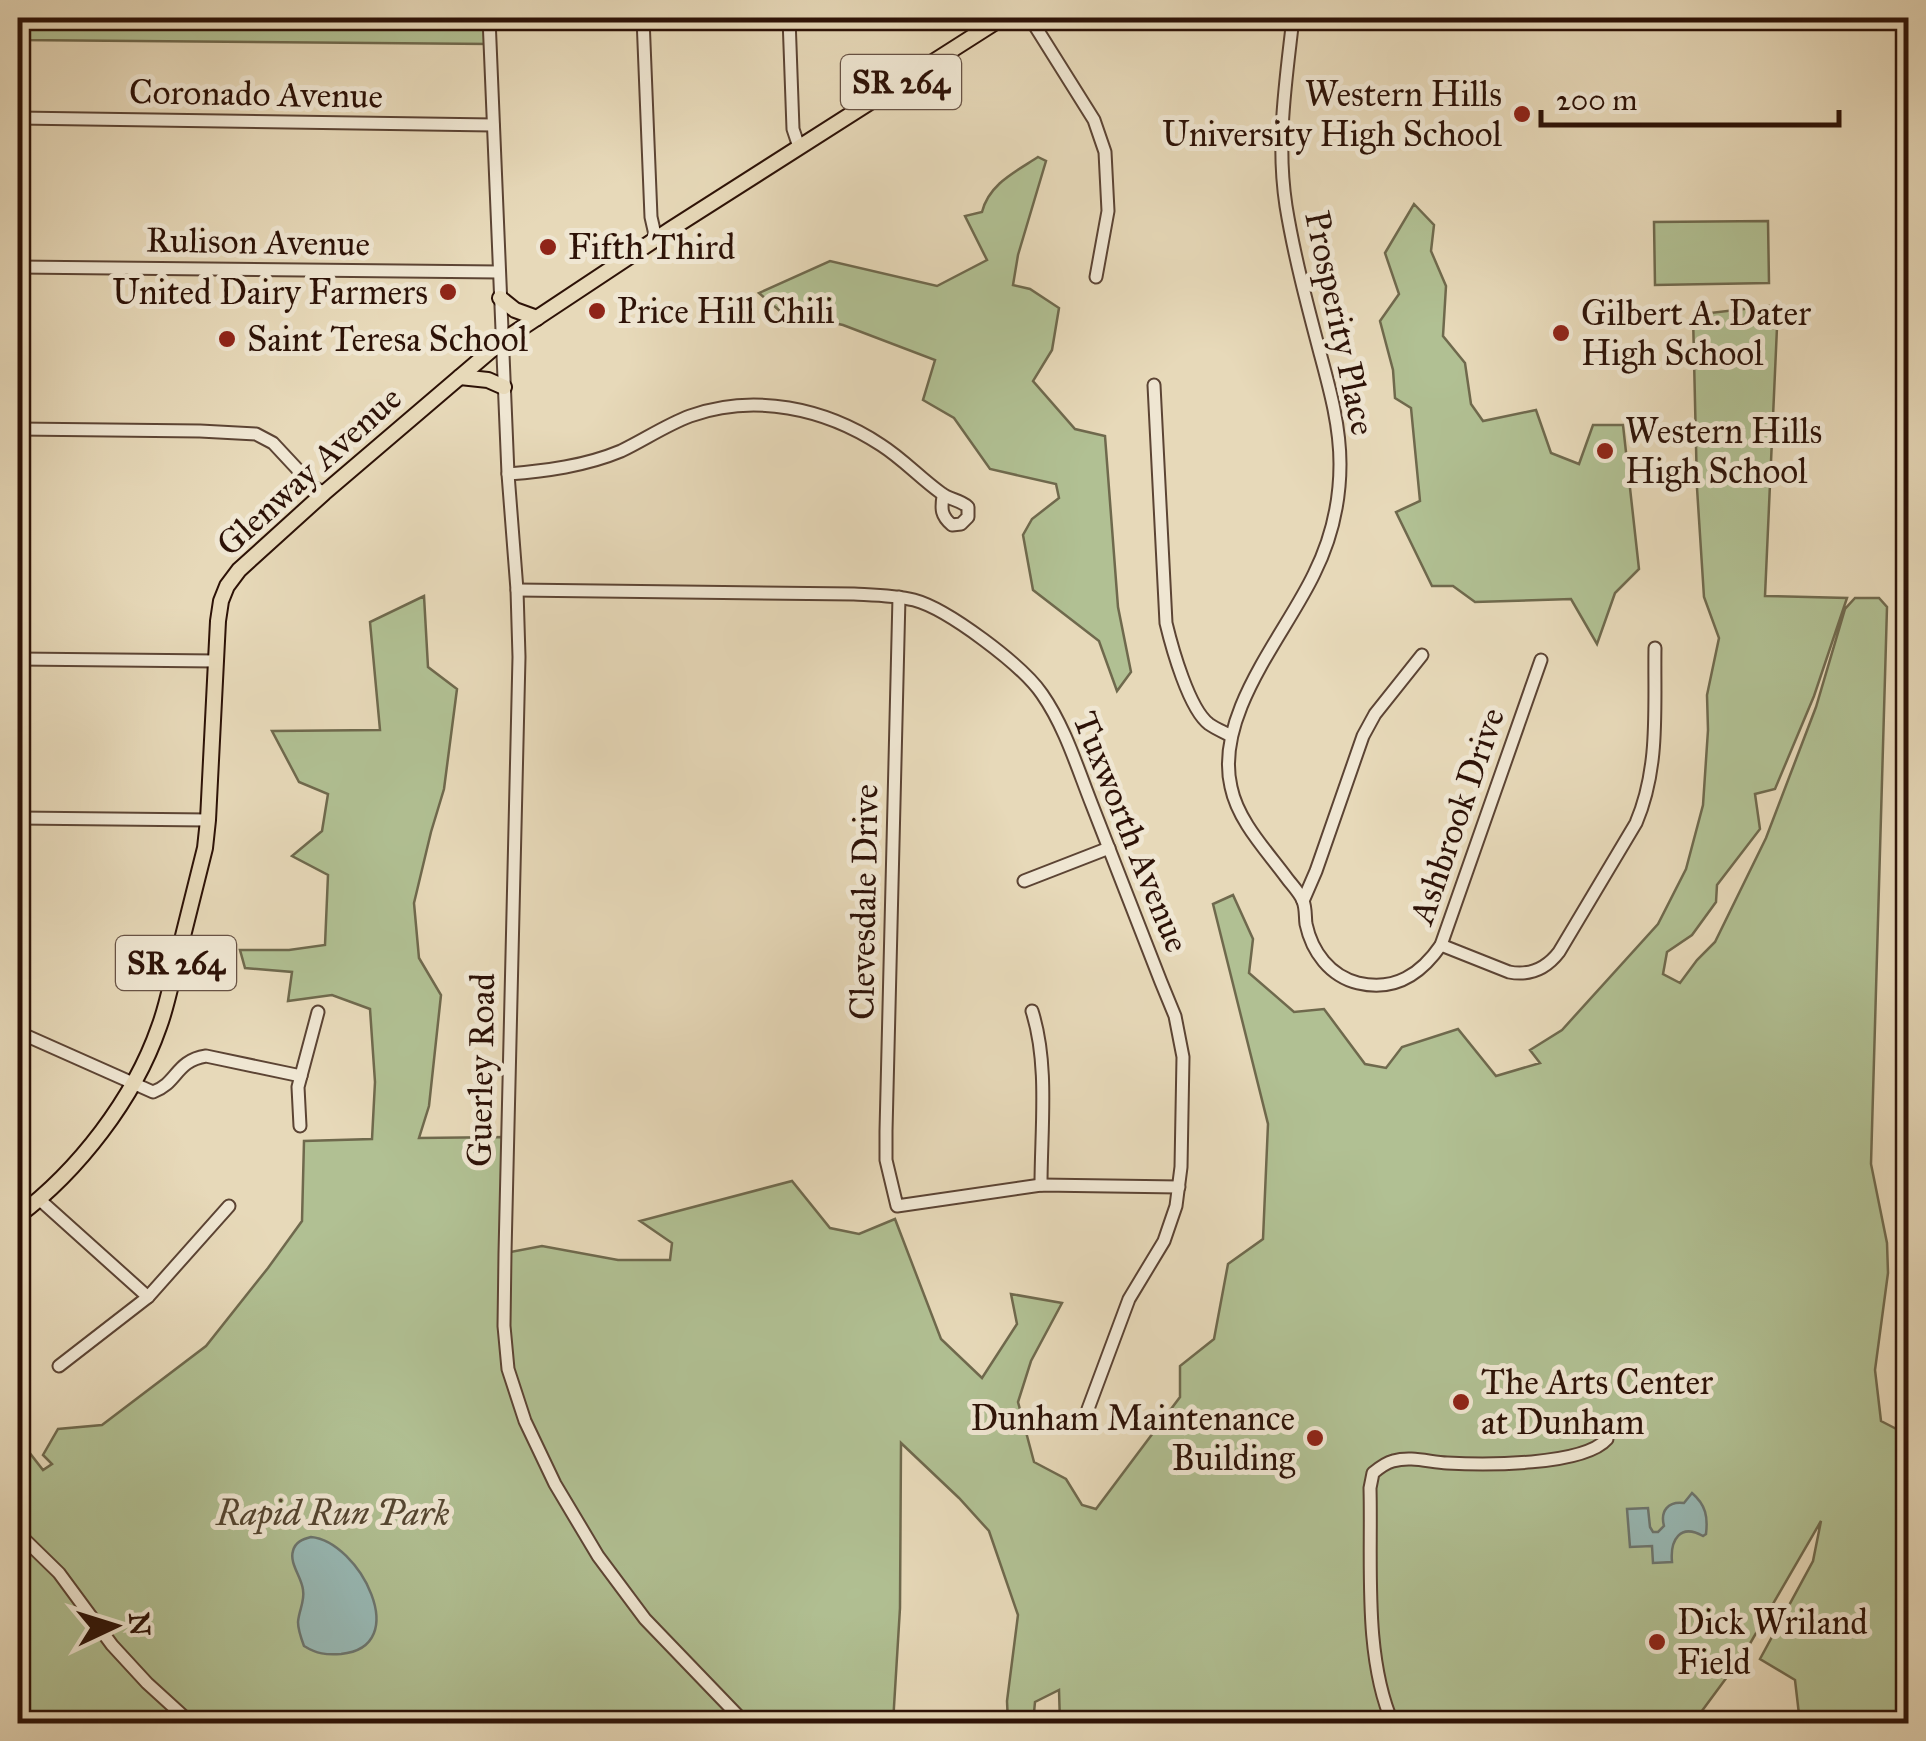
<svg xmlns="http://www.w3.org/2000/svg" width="1926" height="1741" viewBox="0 0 1926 1741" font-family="'IM FELL Great Primer',serif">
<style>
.green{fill:#b1c093;stroke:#6f694d;stroke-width:2.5}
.water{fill:#98b9b5;stroke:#6d766f;stroke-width:2.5}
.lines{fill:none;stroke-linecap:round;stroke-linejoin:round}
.minor-casing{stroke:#5c4434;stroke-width:15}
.major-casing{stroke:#2d1207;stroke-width:18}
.minor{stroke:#efe6d2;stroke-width:11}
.major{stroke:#e7d9b9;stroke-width:14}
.poi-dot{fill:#8f2418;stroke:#efe6d2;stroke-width:4}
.labels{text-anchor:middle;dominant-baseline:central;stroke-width:10;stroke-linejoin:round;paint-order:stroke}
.shield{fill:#efe6d2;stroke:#675244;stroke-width:2.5}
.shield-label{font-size:32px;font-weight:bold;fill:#2d1207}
.street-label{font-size:35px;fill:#2d1207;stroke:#efe6d2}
.poi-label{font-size:35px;fill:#2d1207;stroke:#efe6d2;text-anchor:start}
.park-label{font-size:35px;font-style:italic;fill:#554631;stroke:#efe6d2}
</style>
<rect width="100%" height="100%" fill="#e7d9b9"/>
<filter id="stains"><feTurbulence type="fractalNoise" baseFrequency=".002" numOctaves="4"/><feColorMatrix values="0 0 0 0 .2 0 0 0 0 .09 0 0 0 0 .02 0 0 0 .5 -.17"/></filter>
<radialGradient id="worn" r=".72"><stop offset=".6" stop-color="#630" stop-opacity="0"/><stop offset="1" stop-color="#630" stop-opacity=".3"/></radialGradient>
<g class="green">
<polygon points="18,18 489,18 490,44 18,40"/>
<path d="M1038 157 1046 161 1018 255 1013 285 1030 289 1059 308 1052 350 1033 381 1075 429 1105 436 1118 607 1131 672 1117 691 1099 641 1033 590 1023 535 1032 519 1059 498 1056 484 990 469 954 418 923 400 935 360 843 325 780 311 759 293 830 261 937 286 987 260 965 216 982 212C989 184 1015 172 1038 157Z"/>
<polygon points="1414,204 1434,225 1431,251 1446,286 1443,336 1465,363 1471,404 1483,421 1536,410 1551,453 1579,464 1593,425 1623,425 1639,569 1615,593 1597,644 1571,599 1475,602 1453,586 1432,586 1396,512 1420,501 1411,408 1395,398 1393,370 1380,321 1399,294 1385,253"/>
<polygon points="1768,221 1769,283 1655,285 1654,222"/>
<polygon points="1778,305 1765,596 1847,598 1814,696 1775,789 1755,794 1760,829 1717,885 1716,902 1692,935 1667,952 1663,974 1680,983 1697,960 1715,942 1766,838 1816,707 1845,609 1855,598 1879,598 1887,607 1871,1164 1887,1243 1888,1273 1875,1370 1881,1421 1908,1435 1908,1723 1800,1723 1795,1680 1760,1659 1813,1561 1821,1521 1744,1654 1693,1723 1060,1723 1059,1690 1035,1702 1033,1723 1008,1723 1007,1701 1018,1615 989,1531 959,1498 901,1443 900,1608 893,1723 18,1723 18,1438 43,1470 52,1464 43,1455 58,1429 102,1425 206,1346 268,1268 302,1221 304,1141 372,1139 375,1082 370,1009 332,995 288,1001 292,972 245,968 240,950 289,950 325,945 328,875 292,856 322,831 328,794 299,782 272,731 380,730 370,622 424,596 428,667 457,689 444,789 431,832 414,903 419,958 441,995 429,1106 419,1138 507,1137 505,1253 542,1246 618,1260 670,1260 672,1243 640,1221 792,1181 830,1228 859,1234 895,1219 941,1339 982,1378 1017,1324 1011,1294 1062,1303 1031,1361 1018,1402 1034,1462 1066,1479 1082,1505 1096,1509 1180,1397 1180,1366 1214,1339 1228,1264 1263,1239 1268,1124 1213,904 1233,895 1253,939 1249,973 1294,1012 1324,1009 1365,1064 1386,1068 1402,1047 1458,1029 1496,1076 1540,1063 1530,1050 1562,1030 1658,924 1686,869 1703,805 1708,730 1707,695 1719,638 1704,597 1697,488 1693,315"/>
</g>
<g class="water">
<path d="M1692 1493C1706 1505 1708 1517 1706 1534L1703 1536C1680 1523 1670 1540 1672 1562L1653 1563 1652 1546 1630 1547 1627 1509 1648 1508 1650 1527 1653 1532H1658L1664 1526C1660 1511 1668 1501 1684 1503Z"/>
<path d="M311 1537C359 1541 414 1647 341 1654 326 1655 317 1654 304 1646 301 1638 298 1630 298 1622 299 1610 305 1601 303 1590 302 1578 289 1563 293 1551 295 1542 303 1539 311 1537Z"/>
</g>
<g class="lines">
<defs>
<g id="minor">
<polyline points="489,18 508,474 517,590 519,657 505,1253 504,1326 508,1369 525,1421 555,1484 598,1556 645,1619 746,1724"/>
<polyline points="643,18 651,217 656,239"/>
<polyline points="789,18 793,129 799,147"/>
<polyline points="1030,18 1094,120 1105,152 1108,211 1096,277"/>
<path d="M1293 18C1286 81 1276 141 1286 206 1294 255 1307 304 1320 353 1330 390 1340 426 1340 464 1340 502 1331 540 1314 574 1285 635 1214 715 1231 787 1238 821 1266 850 1286 877 1291 884 1300 893 1303 901 1306 908 1305 917 1306 924 1312 952 1330 976 1358 983 1395 992 1421 974 1441 945L1541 660"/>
<polyline points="18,118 493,125"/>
<polyline points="18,267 499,272"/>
<path d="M1154 385 1166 623C1172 648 1189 709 1209 724 1216 729 1224 732 1231 736"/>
<polyline points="18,429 200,431 256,434 273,443 314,487 324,493"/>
<path d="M508 474C546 471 585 466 621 451 644 440 666 425 690 416 754 393 825 408 881 445 903 459 920 478 941 493 949 500 959 499 968 507V517L961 524 952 525C941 516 941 509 943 496"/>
<path d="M517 590 854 594C874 595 894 595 914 600 948 609 1022 665 1042 694 1065 727 1077 767 1092 805 1115 864 1138 923 1161 982L1175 1016 1183 1057 1181 1167 1176 1206 1164 1241 1129 1299 1088 1409"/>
<polyline points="899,597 886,1131 886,1160 897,1206 1041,1185 1179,1187"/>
<polyline points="18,659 216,661"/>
<polyline points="18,818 208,820"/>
<polyline points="1024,881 1109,848"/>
<polyline points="1303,901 1316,871 1363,736 1375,714 1422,655"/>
<path d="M1441 945 1509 972C1530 976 1546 969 1559 952L1636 823C1660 767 1654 707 1655 648"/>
<path d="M1032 1011C1049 1064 1041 1129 1041 1185"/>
<path d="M18 1032 153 1092C178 1083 175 1061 206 1056L301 1076"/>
<polyline points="300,1126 298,1087 318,1012"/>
<polyline points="40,1200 148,1297"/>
<polyline points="59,1366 148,1297 229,1206"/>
<polyline points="18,1533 59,1573 112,1645 147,1683 192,1724"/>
<path d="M1393 1724C1363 1656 1372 1562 1370 1488L1373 1473C1379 1468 1385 1463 1393 1461 1411 1456 1429 1462 1447 1463 1484 1465 1583 1466 1607 1439"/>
</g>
<g id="major">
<polyline points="500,298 515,310 537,318"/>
<polyline points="460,377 488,380 504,387"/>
<path d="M18 1216C78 1171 134 1099 159 1027 167 1006 171 983 177 960 186 923 196 885 205 848L208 820 218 621 221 601 227 586 239 570 324 493 502 341 671 229 1002 18"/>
</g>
</defs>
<use href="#minor" class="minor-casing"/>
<use href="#major" class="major-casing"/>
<use href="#minor" class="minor"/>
<use href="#major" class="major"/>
</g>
<g class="poi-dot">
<circle cx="1522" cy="114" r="10"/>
<circle cx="548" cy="247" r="10"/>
<circle cx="448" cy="292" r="10"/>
<circle cx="597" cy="311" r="10"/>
<circle cx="1561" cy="333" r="10"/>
<circle cx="227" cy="339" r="10"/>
<circle cx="1605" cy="451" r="10"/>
<circle cx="1461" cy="1402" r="10"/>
<circle cx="1315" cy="1438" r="10"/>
<circle cx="1657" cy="1642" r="10"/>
</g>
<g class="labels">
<g class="shield">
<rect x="841" y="55" width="120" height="54" rx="8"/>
<rect x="116" y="936" width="120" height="54" rx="8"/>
</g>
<g class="shield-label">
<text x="901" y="82">SR 264</text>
<text x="176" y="963">SR 264</text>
</g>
<g class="street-label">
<text transform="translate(256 94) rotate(1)">Coronado Avenue</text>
<text transform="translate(258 242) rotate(1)">Rulison Avenue</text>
<text transform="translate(1340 323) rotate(78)">Prosperity Place</text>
<text transform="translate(309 471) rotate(-42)">Glenway Avenue</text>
<text transform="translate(1457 816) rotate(-71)">Ashbrook Drive</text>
<text transform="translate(1131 832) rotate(68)">Tuxworth Avenue</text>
<text transform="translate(864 902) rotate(-89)">Clevesdale Drive</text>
<text transform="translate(481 1070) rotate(-89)">Guerley Road</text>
</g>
<g class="poi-label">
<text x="1502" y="94" text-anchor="end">Western Hills<tspan x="1502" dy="40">University High School</tspan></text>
<text x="568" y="247">Fifth Third</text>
<text x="428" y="292" text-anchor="end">United Dairy Farmers</text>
<text x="617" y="311">Price Hill Chili</text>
<text x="1581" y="313">Gilbert A. Dater<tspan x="1581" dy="40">High School</tspan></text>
<text x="247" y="339">Saint Teresa School</text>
<text x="1625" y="431">Western Hills<tspan x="1625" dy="40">High School</tspan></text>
<text x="1481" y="1382">The Arts Center<tspan x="1481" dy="40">at Dunham</tspan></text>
<text x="1295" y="1418" text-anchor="end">Dunham Maintenance<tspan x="1295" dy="40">Building</tspan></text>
<text x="1677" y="1622">Dick Wriland<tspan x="1677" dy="40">Field</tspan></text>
</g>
<g class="park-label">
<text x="333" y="1513">Rapid Run Park</text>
</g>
</g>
<rect width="1926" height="1741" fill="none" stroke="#e7d9b9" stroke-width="60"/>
<rect x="20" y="20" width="1886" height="1701" fill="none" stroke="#2d1207" stroke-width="5"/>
<rect x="30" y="30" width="1866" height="1681" fill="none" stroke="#2d1207" stroke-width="2.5"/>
<g transform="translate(115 1626) rotate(86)" stroke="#efe6d2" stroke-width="8" paint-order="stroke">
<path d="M0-8L18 38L0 25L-18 38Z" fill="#2d1207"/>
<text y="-15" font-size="28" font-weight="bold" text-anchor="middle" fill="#2d1207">N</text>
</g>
<path d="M1541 110v15h298v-15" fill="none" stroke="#2d1207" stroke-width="5"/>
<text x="1556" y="110" font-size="30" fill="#2d1207" stroke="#efe6d2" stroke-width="8" paint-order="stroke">200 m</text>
<rect width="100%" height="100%" filter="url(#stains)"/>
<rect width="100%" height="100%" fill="url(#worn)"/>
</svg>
